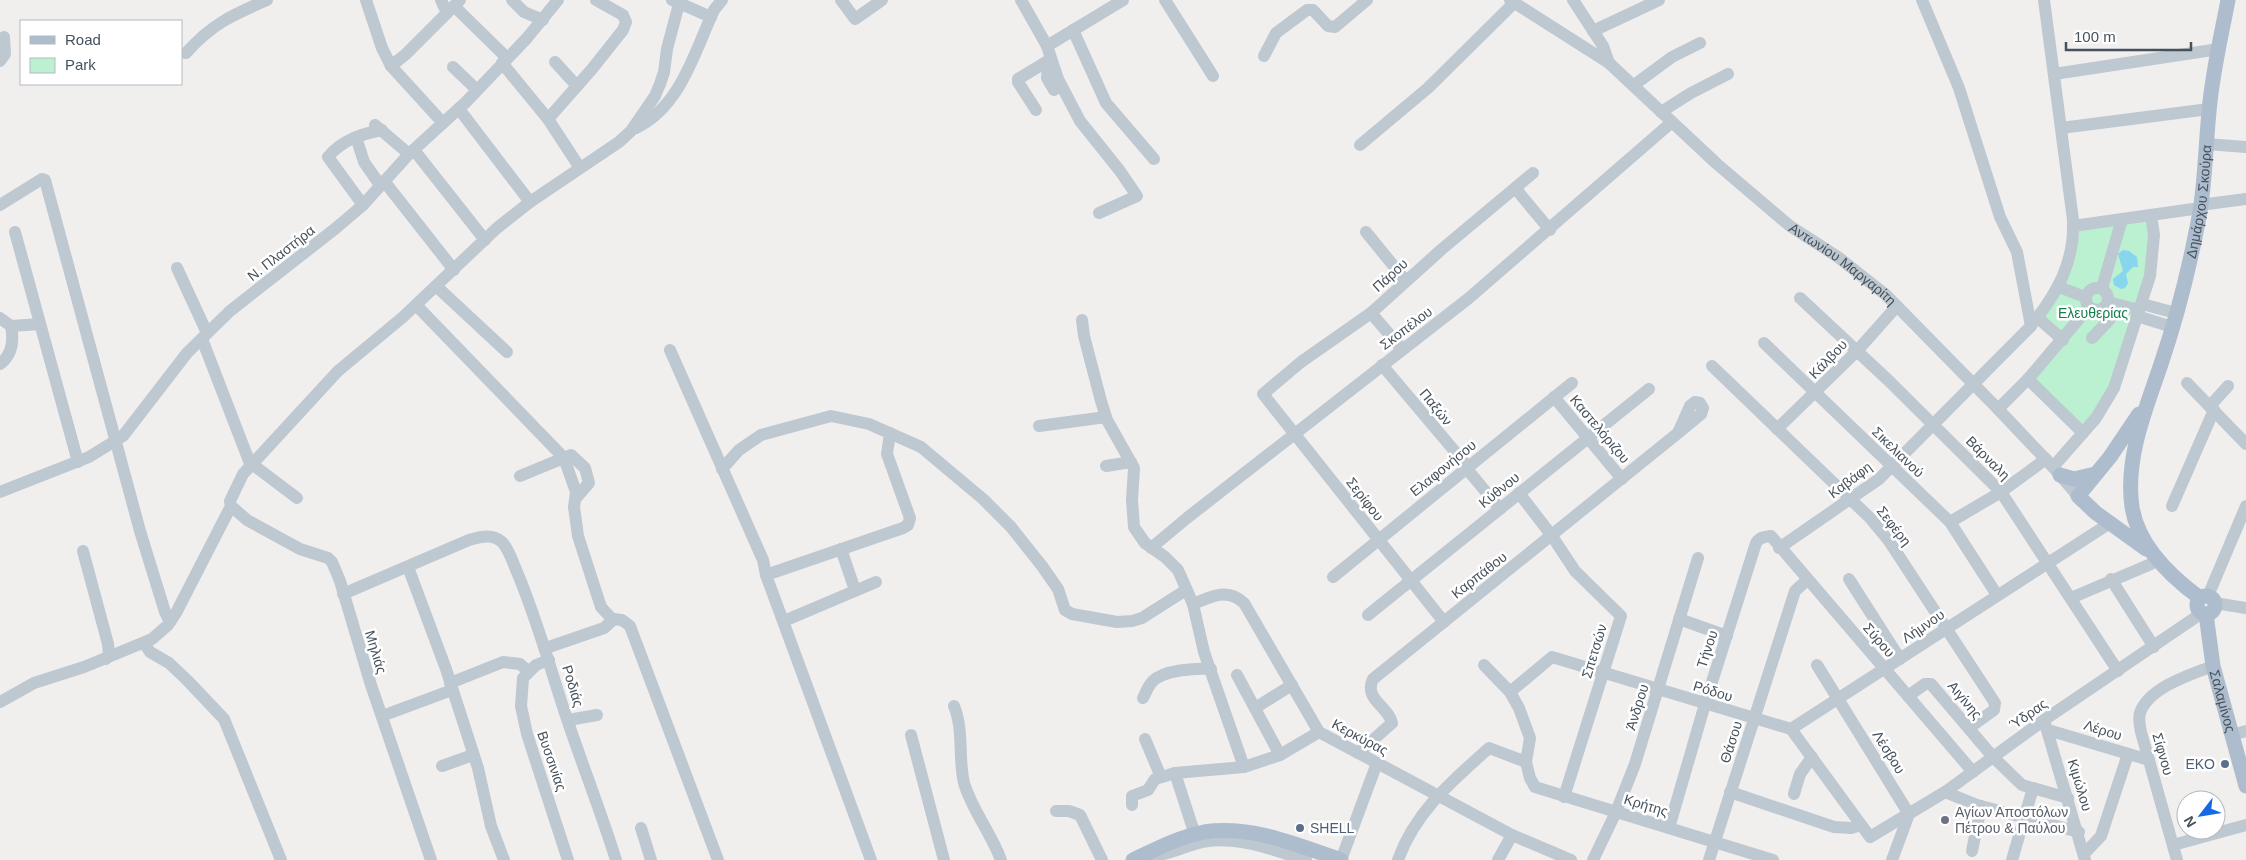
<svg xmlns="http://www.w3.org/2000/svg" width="2246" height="860" viewBox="0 0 2246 860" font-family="Helvetica,sans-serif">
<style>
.green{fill:#bbf0d1}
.water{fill:#87d6ee}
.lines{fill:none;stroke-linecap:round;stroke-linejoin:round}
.minor{stroke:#bec8d1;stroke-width:12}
.major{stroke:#adbdce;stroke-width:15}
.service-dot{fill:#5c6f8a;stroke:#fff;stroke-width:2}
.worship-dot{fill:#6b7280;stroke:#fff;stroke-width:2}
.labels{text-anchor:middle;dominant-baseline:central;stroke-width:5;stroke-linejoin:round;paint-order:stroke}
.street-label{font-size:14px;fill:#46515c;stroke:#fff}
.park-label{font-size:14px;fill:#157f4c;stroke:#fff}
.service-label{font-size:14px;fill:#4e5e75;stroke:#fff;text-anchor:end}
.worship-label{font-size:14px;fill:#5b616d;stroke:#fff;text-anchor:start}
</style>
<rect width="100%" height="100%" fill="#f1eeee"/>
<polygon class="green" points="2151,215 2153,257 2114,388 2083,433 2028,379 2058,340 2035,321 2053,298 2073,226"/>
<polygon class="water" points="2123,250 2129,251 2137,257 2138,267 2133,267 2126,274 2128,283 2125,288 2121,289 2114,285 2113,279 2123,271 2118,254"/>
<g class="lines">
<g class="minor">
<polyline points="366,0 382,48 391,66 443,123"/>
<polyline points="441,0 447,13"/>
<polyline points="512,0 524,12 543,20"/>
<polyline points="672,0 711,17"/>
<polyline points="841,0 855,19 882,0"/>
<polyline points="1021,0 1047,46 1058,79 1080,121 1120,171 1137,196 1099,213"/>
<polyline points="1165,0 1213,76"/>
<path id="s1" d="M1510 0 1609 63 1717 164 1790 226 1838 257 1886 295 1998 409 2053 467 2078 496"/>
<polyline points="1573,0 1603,46 1609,63"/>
<polyline points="1922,0 1959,88 2000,217 2017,252 2031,326"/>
<polyline points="454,6 507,58"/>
<polyline points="1073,30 1106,103 1154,159"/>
<polyline points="1593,31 1659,0"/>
<polyline points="1047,46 1123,0"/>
<path d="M186 53C212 24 232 15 267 0"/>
<polyline points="1264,56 1276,33 1307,10 1313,10 1328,26 1335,27 1367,0"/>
<polyline points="0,61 5,54 4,37"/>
<polyline points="1048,61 1047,78 1054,90"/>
<polyline points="555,62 577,86"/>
<polyline points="502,63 548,119 580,168"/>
<polyline points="391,66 406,54 460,0"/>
<polyline points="453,67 477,90"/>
<polyline points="2054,74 2219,49"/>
<polyline points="1634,85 1672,57 1700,43"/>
<polyline points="459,109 530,202"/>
<polyline points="1036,110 1018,82 1018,79 1051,59"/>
<polyline points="1661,112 1691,93 1728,74"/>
<polyline points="548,119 592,69 623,30 626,22 623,15 596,0"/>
<polyline points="375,125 409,154"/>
<path d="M636 128C681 106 694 53 714 10L722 0"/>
<polyline points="2061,128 2209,109"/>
<polyline points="356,137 364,162 380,185"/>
<polyline points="2206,144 2246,147"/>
<polyline points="1360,145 1428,88 1514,3"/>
<polyline points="414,150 485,240"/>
<polyline points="384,181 454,270"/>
<polyline points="1515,188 1550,230"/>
<polyline points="0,205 37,182 42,179 45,180 140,531 165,612 170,622"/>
<path d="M363 205 328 157C342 140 361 134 382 130"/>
<polyline points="2200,205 2246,199"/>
<polyline points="2073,226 2200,208"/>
<polyline points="15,232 78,462"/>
<polyline points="1366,232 1406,281"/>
<polyline points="177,268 207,333"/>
<polyline points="436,286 507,352"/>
<polyline points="2059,287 2085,297"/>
<circle cx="2097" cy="299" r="11"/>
<polyline points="2102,288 2122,219"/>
<polyline points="1800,298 1888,380 2001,492 2118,671"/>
<polyline points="2108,302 2139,310"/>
<polyline points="2142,304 2176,313"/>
<polyline points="416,305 564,458 576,492 574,507 578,536 601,607 612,619 622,620 630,626 718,860"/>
<polyline points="1371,313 1402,349"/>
<polyline points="2137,316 2172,327"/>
<polyline points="0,318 11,326 40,324"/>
<polyline points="2038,318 2063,340"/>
<polyline points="1082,320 1084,336 1101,401 1107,420 1134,468 1132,500 1134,527 1145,543 1165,557 1178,570 1193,604 1204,652 1244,767 1280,755 1319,732"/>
<polyline points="2092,338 2110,319 2103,308"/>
<polyline points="202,339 251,466"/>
<polyline points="1764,343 1950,522 1997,595"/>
<polyline points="670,350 763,560 766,575 871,860"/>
<path d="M0 364C12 355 14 341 11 326"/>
<polyline points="1382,365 1468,467"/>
<polyline points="1712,366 1870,518 1889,541 1995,703 1994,710 1969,728"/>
<polyline points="2028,379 2089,307"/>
<polyline points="2187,383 2246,444"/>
<polyline points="1554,397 1622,479"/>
<polyline points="2210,406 2228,386"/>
<polyline points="1998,409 2028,379 2083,433"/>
<polyline points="1039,426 1106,417"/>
<polyline points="1777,429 1857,351 1897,306"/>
<polyline points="252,464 297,498"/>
<polyline points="1106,466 1131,462"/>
<polyline points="2053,467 2096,418 2114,388 2150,276 2154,235 2151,215"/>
<polyline points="722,469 739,450 761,435 831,416 869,424 921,447 983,499 1011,527 1042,566 1058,589 1065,610 1072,614 1117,622 1132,621 1142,618 1186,590"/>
<polyline points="1467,469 1500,509"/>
<polyline points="520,476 571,455 585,468 589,483 576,498"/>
<polyline points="0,492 89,457 123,436 187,353 230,311 336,228 363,205 409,154 466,102 527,38 558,0"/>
<polyline points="1519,493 1552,536 1575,571 1621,616 1564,797"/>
<polyline points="231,506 247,520 300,549 328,558 332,562 340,581 371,685 431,860"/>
<polyline points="2172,506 2214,410"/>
<polyline points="1950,522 2001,492 2046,459"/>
<polyline points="1151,548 1187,518 1469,298 1672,122"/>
<path d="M1779 548 1879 479 2030 327C2056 295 2075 263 2073 220L2044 0"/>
<polyline points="841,549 855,590"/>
<polyline points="83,551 108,644 109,654 106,659"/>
<polyline points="408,567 446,669 478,768 491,826 504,860"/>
<polyline points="766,575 903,528 908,525 910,518 887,454 890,433"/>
<polyline points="1333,577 1572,383"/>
<polyline points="1849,579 1900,659"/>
<polyline points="2111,579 2154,647"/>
<path d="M343 594 469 540C480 537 492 533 502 542 509 549 513 563 517 572 537 619 550 668 566 716 582 764 601 812 616 860"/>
<polyline points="2208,596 2246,506"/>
<polyline points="2071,598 2151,564"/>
<polyline points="2215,603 2246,608"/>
<path d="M1193 604C1211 597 1227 587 1244 603L1319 732 1512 835 1571 860"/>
<polyline points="1368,615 1649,389"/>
<polyline points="1679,619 1727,636"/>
<polyline points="784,621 876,582"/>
<polyline points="1444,622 1263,394 1301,362 1371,313 1442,249 1533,173"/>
<polyline points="144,643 150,652 169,663 187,680 224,719 281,860"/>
<polyline points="546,648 604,628 614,619"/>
<polyline points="549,660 536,665 523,678 521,706 527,734 568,860"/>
<polyline points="1484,665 1510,692 1519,708 1530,738 1526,762 1530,778 1535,787 1773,860"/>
<polyline points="1817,665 1909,814 1892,860"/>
<polyline points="1237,675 1280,755"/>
<polyline points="450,683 503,662 520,664 528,671"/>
<polyline points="1510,692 1552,657 1791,729 1870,837 1945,792 2044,720 2202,613"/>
<polyline points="1908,696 1925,684 1931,684 1993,757 2022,785 2068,798"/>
<path d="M1143 698C1146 693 1148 685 1153 681 1164 670 1195 668 1211 669"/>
<polyline points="0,702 34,683 84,667 152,639 168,625 176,613 231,506 230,501 243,474 338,371 403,317 497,228 530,202 619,142 631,131 655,96 660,84 664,72 667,49 680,0"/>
<path d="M954 706C964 730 958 758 964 783 972 810 991 833 1001 860"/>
<polyline points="1255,708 1292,685"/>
<polyline points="382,716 452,690"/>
<polyline points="568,720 597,715"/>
<polyline points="2044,720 2085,860"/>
<polyline points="1791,729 2110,523"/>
<polyline points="2048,730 2149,760"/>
<polyline points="911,735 944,860"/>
<polyline points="2231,735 2246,731"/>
<polyline points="1145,739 1161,777"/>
<path d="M1358 753 1392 723C1389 707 1363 699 1373 679L1678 433 1701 414 1703 408 1700 403 1695 402 1690 406 1678 433"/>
<polyline points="442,766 473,755"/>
<polyline points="1175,773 1195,835"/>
<polyline points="1730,792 1834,827 1851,828 1861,825"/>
<polyline points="1945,792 1977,805 2079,832"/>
<polyline points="1794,794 1800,774 1812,757"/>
<polyline points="1132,805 1132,796 1148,790 1155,779 1175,773 1244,767"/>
<polyline points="1056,811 1069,811 1080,815 1102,860"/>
<polyline points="641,828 651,860"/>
<path d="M1669 828 1705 704 1756 543C1760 537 1764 537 1771 536L1973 772"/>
<polyline points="2173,845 2246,825"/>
<polyline points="1972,851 1981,806"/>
<polyline points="2084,854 2101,836 2128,754"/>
<path d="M1144 855C1168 858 1185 844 1208 841 1243 837 1273 850 1306 860"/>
<polyline points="1341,860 1377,763"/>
<path d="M1398 860C1415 812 1452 781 1489 748L1526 762"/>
<polyline points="1498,860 1512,835"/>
<polyline points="1593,860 1616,812 1635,764 1698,558"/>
<polyline points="1709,860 1795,591 1807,580"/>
<polyline points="2012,860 2033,788"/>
<path d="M2177 860 2141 732C2140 726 2138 719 2140 713 2148 688 2191 674 2213 666"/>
</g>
<g class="major">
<polyline points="2139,414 2110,457 2078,496 2096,513 2146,549"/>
<polyline points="2060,475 2074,479 2095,474"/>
<circle cx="2206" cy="605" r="9"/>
<path id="s2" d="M2200 598C2170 576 2138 545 2132 507 2125 459 2145 411 2160 367 2175 323 2187 278 2196 232 2205 193 2205 152 2209 112 2212 74 2221 37 2228 0"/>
<path id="s3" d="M2206 614 2213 666 2246 786"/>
<path d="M1133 860C1156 849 1179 837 1204 832 1252 825 1297 845 1341 860"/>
</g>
</g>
<g class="service-dot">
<circle cx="2225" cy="764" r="5"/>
<circle cx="1300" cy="828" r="5"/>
</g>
<circle class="worship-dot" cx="1945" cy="820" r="5"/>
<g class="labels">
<g class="street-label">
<text stroke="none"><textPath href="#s2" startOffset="431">Δημάρχου Σκούρα</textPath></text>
<text transform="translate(281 253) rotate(-38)">Ν. Πλαστήρα</text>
<text stroke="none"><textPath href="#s1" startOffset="426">Αντωνίου Μαργαρίτη</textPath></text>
<text transform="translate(1390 275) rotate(-42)">Πάρου</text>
<text transform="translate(1406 328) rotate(-37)">Σκοπέλου</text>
<text transform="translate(1828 359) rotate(-46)">Κάλβου</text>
<text transform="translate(1436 407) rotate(51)">Παξών</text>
<text transform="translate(1600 429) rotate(50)">Καστελόριζου</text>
<text transform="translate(1898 452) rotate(44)">Σικελιανού</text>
<text transform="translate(1988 458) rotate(45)">Βάρναλη</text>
<text transform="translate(1443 468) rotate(-39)">Ελαφονήσου</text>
<text transform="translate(1850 480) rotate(-37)">Καβάφη</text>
<text transform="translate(1499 490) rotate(-39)">Κύθνου</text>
<text transform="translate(1365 499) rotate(52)">Σερίφου</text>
<text transform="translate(1894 526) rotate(52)">Σεφέρη</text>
<text transform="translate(1479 575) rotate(-38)">Καρπάθου</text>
<text transform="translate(1923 626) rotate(-34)">Λήμνου</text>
<text transform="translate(1879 640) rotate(49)">Σύρου</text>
<text transform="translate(1707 649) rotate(-72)">Τήνου</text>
<text transform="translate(1594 651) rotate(-73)">Σπετσών</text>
<text transform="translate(376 652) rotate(73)">Μηλιάς</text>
<text transform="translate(573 686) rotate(73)">Ροδιάς</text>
<text transform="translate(1713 691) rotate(17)">Ρόδου</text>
<text transform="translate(1965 700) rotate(50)">Αιγίνης</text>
<text stroke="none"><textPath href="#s3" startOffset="89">Σαλαμίνος</textPath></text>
<text transform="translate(1637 707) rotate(-73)">Άνδρου</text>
<text transform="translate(2028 714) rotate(-35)">Ύδρας</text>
<text transform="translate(2103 730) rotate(17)">Λέρου</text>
<text transform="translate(1360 737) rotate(28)">Κερκύρας</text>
<text transform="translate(1731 742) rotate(-72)">Θάσου</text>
<text transform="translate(1889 752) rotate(58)">Λέσβου</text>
<text transform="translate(2163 754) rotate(74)">Σίφνου</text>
<text transform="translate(552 761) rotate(71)">Βυσσινίας</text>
<text transform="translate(2080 785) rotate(73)">Κιμώλου</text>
<text transform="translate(1646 805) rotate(17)">Κρήτης</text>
</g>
<g class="park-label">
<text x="2093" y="313">Ελευθερίας</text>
</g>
<g class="service-label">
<text x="2215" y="764">EKO</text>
<text x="1310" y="828" text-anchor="start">SHELL</text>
</g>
<g class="worship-label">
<text x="1955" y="812">Αγίων Αποστόλων<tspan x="1955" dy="16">Πέτρου &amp; Παύλου</tspan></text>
</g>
</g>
<rect x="20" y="20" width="162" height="65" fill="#ffffff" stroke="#b5b9be"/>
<rect x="30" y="36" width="25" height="8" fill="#adbdce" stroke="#b5b9be"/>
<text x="65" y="45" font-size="15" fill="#46515c">Road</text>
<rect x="30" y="58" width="25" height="15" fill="#bbf0d1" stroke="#b5b9be"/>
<text x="65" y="70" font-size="15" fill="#46515c">Park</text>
<g transform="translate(2201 815) rotate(239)"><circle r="24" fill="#ffffff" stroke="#b5b9be"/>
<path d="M0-4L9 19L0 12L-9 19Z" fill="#156ae4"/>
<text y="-8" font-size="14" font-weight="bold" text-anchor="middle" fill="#46515c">N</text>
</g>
<path d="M2066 42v8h125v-8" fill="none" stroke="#46515c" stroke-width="2.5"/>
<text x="2074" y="42" font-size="15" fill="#46515c" stroke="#ffffff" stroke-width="4" paint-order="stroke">100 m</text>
</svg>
